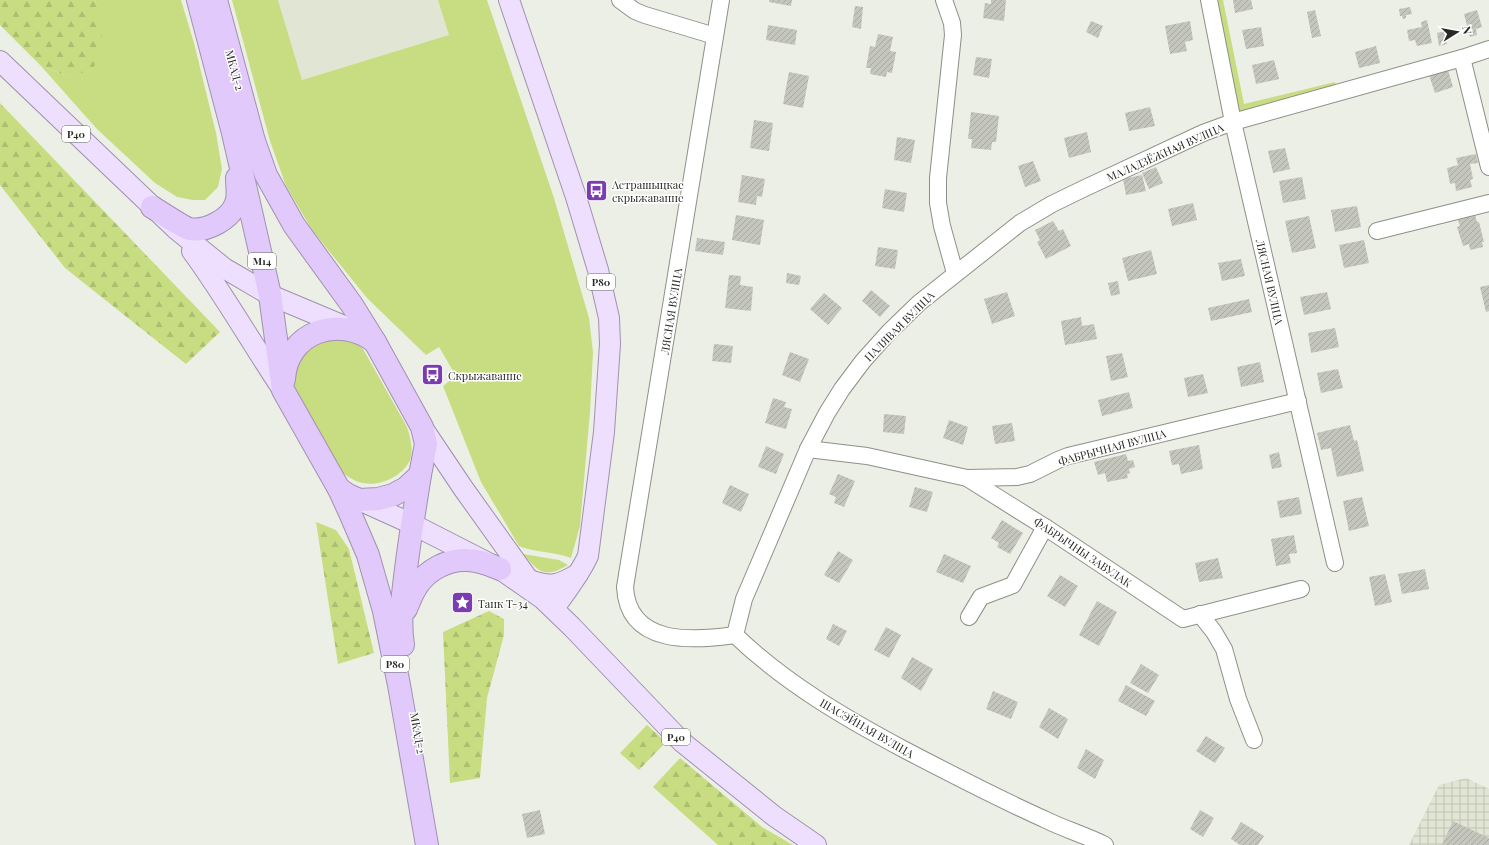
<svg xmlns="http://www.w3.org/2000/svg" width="1489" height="845" viewBox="0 0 1489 845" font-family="'Playfair Display',serif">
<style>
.built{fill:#e1e5d4}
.industrial{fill:url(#industrial-grid)}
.grass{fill:#c8dd81}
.forest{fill:url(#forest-firs)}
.building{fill:url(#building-hatch)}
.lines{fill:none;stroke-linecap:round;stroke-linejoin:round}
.minor-casing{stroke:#8e9088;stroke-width:18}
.major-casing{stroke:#a091b0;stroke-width:22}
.highway-casing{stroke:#a091b0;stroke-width:24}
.minor{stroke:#fff;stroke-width:16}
.major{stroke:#eddffd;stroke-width:20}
.highway{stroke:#e1c9fb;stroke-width:22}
.labels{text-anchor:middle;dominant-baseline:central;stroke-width:3;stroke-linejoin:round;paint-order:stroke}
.shield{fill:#fff;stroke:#686966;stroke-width:1}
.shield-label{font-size:10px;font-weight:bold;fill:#282925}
.street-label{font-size:11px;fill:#282925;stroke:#fff}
.poi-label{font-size:11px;fill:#282925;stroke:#fff;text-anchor:start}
</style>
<defs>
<pattern id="industrial-grid" width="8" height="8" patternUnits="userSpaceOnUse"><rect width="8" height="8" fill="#e1e5d4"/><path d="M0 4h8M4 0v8" fill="none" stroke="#c1c4b6"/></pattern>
<pattern id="forest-firs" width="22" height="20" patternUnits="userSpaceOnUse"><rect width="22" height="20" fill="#c8dd81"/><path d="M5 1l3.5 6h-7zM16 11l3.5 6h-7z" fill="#acbe6f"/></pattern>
<pattern id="building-hatch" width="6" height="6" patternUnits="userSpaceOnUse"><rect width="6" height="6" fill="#c4c6bd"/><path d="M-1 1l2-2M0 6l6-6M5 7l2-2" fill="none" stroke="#a8aaa2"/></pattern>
</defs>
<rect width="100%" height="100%" fill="#ecefe5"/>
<polygon class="built" points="278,0 438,0 450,35 302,80"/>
<polygon class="industrial" points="1466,778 1489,789 1489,845 1409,845 1439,785"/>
<g class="grass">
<polygon points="95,0 181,0 194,43 216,133 222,169 218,187 205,200 193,200 177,197 155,183 97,129 41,66 70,77 97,6"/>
<path d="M232 0H278L302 80 449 35 438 0H487L554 198 589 318 593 352 590 412 580 526 571 558C553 551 535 553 519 546L481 482 443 386 456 376 439 347 426 355 367 298 312 230 286 186 270 141Z"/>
<polygon points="1214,0 1223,0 1244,104 1335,82 1337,89 1242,113 1237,111"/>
<path d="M329 337 354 342 363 349 407 427C410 436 413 447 411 457 406 475 380 487 363 483 354 481 348 477 341 471L295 390 293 382 298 356Z"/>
<path d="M523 554 559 560 568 565C544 579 539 572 523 554Z"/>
</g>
<g class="forest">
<polygon points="0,0 95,0 97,6 103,46 93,69 70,77 41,66 0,25"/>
<polygon points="0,103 220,332 186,364 65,268 0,185"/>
<polygon points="316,522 336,530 349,549 374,653 338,664"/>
<polygon points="489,611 504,619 504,635 487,698 480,778 450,783 443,632"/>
<polygon points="647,725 666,742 639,770 620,753"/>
<polygon points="680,758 762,827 793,845 718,845 653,787"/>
</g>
<g class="building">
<polygon points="769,0 792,0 791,6 769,2"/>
<polygon points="991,0 1006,0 1004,21 983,18 985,3 991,4"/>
<polygon points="1233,0 1251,0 1253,9 1235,13"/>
<polygon points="855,6 863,7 861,29 852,27"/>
<polygon points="1410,7 1412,14 1406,15 1406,18 1403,19 1402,16 1400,16 1399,9"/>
<polygon points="1315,10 1321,36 1312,38 1307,12"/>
<polygon points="1477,10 1482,27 1476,29 1477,35 1470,37 1464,14"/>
<polygon points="1427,20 1432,43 1417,46 1415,40 1409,41 1407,30 1422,27 1421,22"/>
<polygon points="1091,21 1103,26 1098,38 1086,32"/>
<polygon points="1190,21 1193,40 1185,42 1187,51 1170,54 1165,26"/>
<polygon points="768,25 797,30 795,45 766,40"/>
<polygon points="1261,27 1264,46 1246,49 1242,30"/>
<polygon points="1444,31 1447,44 1439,46 1437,33"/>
<polygon points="878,34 893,37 890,51 896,52 892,73 887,72 886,77 870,74 871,68 866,68 870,46 875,47"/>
<polygon points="1376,46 1380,63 1359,68 1355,52"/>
<polygon points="976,57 992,59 989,78 973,75"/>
<polygon points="1274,60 1279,79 1256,84 1252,65"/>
<polygon points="1448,70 1453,87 1435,93 1429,75"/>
<polygon points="789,72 809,76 803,108 783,104"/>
<polygon points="1150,107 1155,126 1129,131 1125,113"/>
<polygon points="971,112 999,116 996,142 992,142 991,150 971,148 972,139 968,139"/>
<polygon points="754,120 773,123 769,151 750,148"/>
<polygon points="1087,132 1091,152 1069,158 1064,138"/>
<polygon points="897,137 915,140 911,163 894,160"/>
<polygon points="1285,148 1290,169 1273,173 1268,151"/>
<polygon points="1476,154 1478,163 1470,164 1473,179 1470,180 1472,187 1456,191 1455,183 1450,184 1447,168 1458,165 1456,158"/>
<polygon points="1033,161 1041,181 1025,187 1018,166"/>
<polygon points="1156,167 1163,183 1149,189 1142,173"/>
<polygon points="742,175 765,179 762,197 757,196 756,205 738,202"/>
<polygon points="1142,175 1146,191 1126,195 1123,179"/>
<polygon points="1302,177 1306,199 1283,203 1279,181"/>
<polygon points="885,189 907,193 904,212 882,208"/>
<polygon points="1193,203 1197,220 1172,226 1168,209"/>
<polygon points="1357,206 1361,227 1335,232 1331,210"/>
<polygon points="736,215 764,220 760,245 732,240"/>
<polygon points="1475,215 1477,222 1479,222 1484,242 1482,242 1483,247 1470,250 1469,244 1463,246 1457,227 1460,226 1458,220"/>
<polygon points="1309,216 1316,248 1292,253 1285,221"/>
<polygon points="1053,221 1059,231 1063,229 1071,246 1046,259 1037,242 1040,240 1035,230"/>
<polygon points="697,238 725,242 723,255 695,251"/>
<polygon points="1364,240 1369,263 1344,268 1339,245"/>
<polygon points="878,247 898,250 895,269 875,266"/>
<polygon points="1151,250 1157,274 1128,281 1122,258"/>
<polygon points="1241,259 1245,276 1222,281 1218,263"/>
<polygon points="787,273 801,276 799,285 786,283"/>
<polygon points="729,275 741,276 740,285 753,287 751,311 725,308"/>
<polygon points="1118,281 1120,294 1111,296 1108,283"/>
<polygon points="1489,285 1489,311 1486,312 1480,287"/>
<polygon points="871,290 890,306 880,317 862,301"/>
<polygon points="1007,292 1015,316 992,324 984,299"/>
<polygon points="1327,292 1331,309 1304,315 1300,297"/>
<polygon points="824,293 842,308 828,325 810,309"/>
<polygon points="1249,299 1252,312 1211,321 1208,308"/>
<polygon points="1081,317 1082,326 1094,324 1097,339 1065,345 1061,321"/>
<polygon points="1335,328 1339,347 1311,353 1308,333"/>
<polygon points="714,344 733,346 731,363 712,361"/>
<polygon points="790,352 809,359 800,382 782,375"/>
<polygon points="1122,353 1128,377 1111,381 1106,356"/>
<polygon points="1260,362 1264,382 1241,387 1237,367"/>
<polygon points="1338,369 1343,388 1321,393 1317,373"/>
<polygon points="1203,374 1208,393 1188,397 1184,378"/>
<polygon points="1129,392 1133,408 1102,416 1098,400"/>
<polygon points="773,398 786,402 784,407 792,409 786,429 765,423"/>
<polygon points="884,414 906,416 904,434 883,432"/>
<polygon points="949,420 968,427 963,445 943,438"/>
<polygon points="1012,423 1015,441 995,444 992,426"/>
<polygon points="1350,425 1354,441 1357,440 1364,471 1337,477 1331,448 1321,450 1317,433"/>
<polygon points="1199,445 1203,469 1181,474 1179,464 1172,465 1169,451"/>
<polygon points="766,446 784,454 776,474 758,467"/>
<polygon points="1279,452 1282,467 1272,469 1269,455"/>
<polygon points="1126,454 1128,461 1133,460 1135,467 1129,469 1130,473 1127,474 1128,478 1107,482 1105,473 1098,475 1094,462"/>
<polygon points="838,474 855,481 844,507 834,503 836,497 829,494"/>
<polygon points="730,485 749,494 741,512 722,503"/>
<polygon points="915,487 933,492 927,512 909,507"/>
<polygon points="1299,497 1302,514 1280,518 1277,501"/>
<polygon points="1362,497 1369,526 1349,531 1343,501"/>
<polygon points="1002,520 1023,533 1010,554 997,547 999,543 991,538"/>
<polygon points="1294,535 1297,553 1289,554 1291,563 1276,566 1271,539"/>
<polygon points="838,551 853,560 839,583 824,575"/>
<polygon points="944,554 971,566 963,583 936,572"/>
<polygon points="1218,558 1223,578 1199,582 1195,563"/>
<polygon points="1425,569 1429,589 1402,594 1398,574"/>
<polygon points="1385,574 1392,602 1375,606 1369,577"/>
<polygon points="1060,575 1078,586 1065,607 1047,596"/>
<polygon points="1097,601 1117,612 1099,646 1079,635"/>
<polygon points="833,624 847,631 839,646 826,639"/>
<polygon points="886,627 901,635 889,658 874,650"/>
<polygon points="912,657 933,669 921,691 901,678"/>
<polygon points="1141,664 1159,675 1148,693 1130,683"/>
<polygon points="1126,685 1155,701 1146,716 1118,701"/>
<polygon points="993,691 1018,702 1011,719 986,709"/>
<polygon points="1049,708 1068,719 1058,739 1039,727"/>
<polygon points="1206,736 1225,748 1215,763 1196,751"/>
<polygon points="1086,749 1104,760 1095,779 1077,768"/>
<polygon points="540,810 545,834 527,838 522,814"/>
<polygon points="1200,810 1214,818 1203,837 1190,829"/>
<polygon points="1453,821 1489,838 1489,845 1442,845"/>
<polygon points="1241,822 1264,836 1258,845 1240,845 1231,839"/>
</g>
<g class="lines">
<defs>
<g id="minor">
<polyline points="620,0 635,11 645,15 715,36"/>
<path d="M721 0 625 587C628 646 693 641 735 635 785 683 845 718 905 750 951 774 997 798 1044 819 1064 829 1085 835 1105 845"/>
<polyline points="944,0 952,23 953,35 938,178 938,203 942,226 955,273"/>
<polyline points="1209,0 1233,122 1335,563"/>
<polyline points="1462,58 1489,167"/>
<polyline points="1377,231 1489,203"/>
<polyline points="808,449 867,456 967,478 1017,477 1030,474 1058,460 1068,456 1298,401"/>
<polyline points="967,478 1045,527 1183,619 1301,589"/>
<polyline points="1200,614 1214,632 1224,649 1238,699 1254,740"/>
<polyline points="969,617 981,597 1013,585 1045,527"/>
<polyline points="735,635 744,599 808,449 827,413 842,389 863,361 889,332 919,303 1020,223 1052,204 1085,188 1203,133 1233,122 1462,58 1489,49"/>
</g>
<g id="major">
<path d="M509 0 576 197 598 270 609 318 610 344 604 432 588 556C579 575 566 592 554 608"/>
<polyline points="0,61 177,230 224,268 270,295 351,329"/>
<path d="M192 251C225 296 252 344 283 390"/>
<polyline points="422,427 463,488 533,586"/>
<polyline points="359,500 412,524 500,569 543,599 572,627 682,742 774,816 816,845"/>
<path d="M530 580C551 588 559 585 578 574"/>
</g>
<g id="highway">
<polyline points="198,0 233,133 270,295 283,390 339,489 350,513 368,555 384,611 399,685 427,845"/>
<polyline points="216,0 254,141 266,175 294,225 352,305 375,342 422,427 426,444 420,475 406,488 393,495 378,499 359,500 348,495 339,489"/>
<path d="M152 207C159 211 184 228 190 229 206 232 231 219 236 203 239 196 237 186 237 178"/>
<path d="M284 379C287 332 339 314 375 342"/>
<path d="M406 609C409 602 412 593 417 586 427 570 448 559 467 560 479 560 490 565 500 569"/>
<path d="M403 645C399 619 403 594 406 569 410 537 415 506 420 475"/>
</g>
</defs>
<use href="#minor" class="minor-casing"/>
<use href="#major" class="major-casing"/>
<use href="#highway" class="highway-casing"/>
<use href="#minor" class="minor"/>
<use href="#major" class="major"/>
<use href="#highway" class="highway"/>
</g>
<defs>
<symbol id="bus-square" viewBox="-11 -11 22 22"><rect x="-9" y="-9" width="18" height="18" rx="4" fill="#7c3cb1" stroke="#fff"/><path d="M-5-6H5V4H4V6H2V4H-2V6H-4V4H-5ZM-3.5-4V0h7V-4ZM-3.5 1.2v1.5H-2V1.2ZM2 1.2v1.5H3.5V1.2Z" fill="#fff"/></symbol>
<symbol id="sight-square" viewBox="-11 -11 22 22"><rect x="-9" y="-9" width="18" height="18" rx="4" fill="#7c3cb1" stroke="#fff"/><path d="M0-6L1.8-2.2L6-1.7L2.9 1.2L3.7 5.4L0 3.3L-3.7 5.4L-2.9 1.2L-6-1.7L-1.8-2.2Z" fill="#fff"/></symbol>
</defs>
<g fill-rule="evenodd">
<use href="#bus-square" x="584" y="178" width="25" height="25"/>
<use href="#bus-square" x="420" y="362" width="25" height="25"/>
<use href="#sight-square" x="450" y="590" width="25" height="25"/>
</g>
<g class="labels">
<g class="shield">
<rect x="62" y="126" width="28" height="16" rx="3"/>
<rect x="248" y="253" width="28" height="16" rx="3"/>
<rect x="587" y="274" width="28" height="16" rx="3"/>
<rect x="381" y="656" width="28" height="16" rx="3"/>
<rect x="662" y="729" width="28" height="16" rx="3"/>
</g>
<g class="shield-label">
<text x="76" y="134">Р40</text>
<text x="262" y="261">М14</text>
<text x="601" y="282">Р80</text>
<text x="395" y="664">Р80</text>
<text x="676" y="737">Р40</text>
</g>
<g class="street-label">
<text transform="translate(235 70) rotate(75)">МКАД-2</text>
<text transform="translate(1165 152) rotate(-24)">МАЛАДЗЁЖНАЯ ВУЛІЦА</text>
<text transform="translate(1270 282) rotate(77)">ЛЯСНАЯ ВУЛІЦА</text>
<text transform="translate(671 311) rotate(-81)">ЛЯСНАЯ ВУЛІЦА</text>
<text transform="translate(899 326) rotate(-45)">ПАЛЯВАЯ ВУЛІЦА</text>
<text transform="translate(1112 447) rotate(-15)">ФАБРЫЧНАЯ ВУЛІЦА</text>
<text transform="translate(1083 552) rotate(34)">ФАБРЫЧНЫ ЗАВУЛАК</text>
<text transform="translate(867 728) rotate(30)">ШАСЭЙНАЯ ВУЛІЦА</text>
<text transform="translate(418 733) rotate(80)">МКАД-2</text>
</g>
<g class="poi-label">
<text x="612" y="184">Астрашыцкае<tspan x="612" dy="13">скрыжаванне</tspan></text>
<text x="448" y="375">Скрыжаванне</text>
<text x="478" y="603">Танк Т-34</text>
</g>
</g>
<g transform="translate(1457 32) rotate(79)" stroke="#ffffff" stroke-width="3" paint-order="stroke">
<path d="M0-3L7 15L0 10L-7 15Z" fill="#282925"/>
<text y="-6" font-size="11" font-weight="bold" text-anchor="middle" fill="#282925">N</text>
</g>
</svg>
